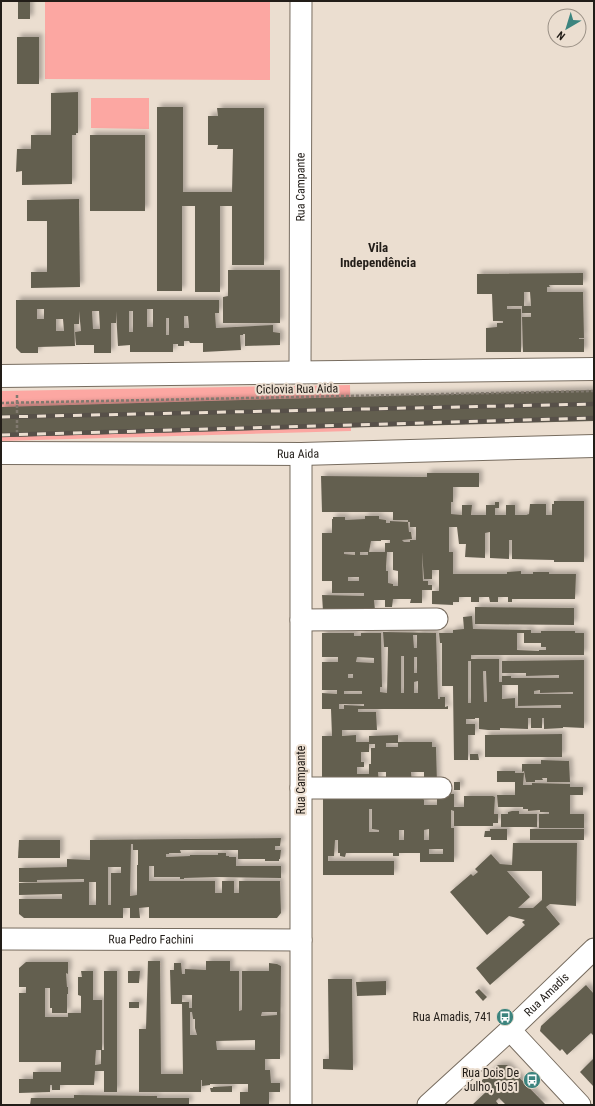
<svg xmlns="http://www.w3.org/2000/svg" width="595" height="1106" viewBox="0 0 595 1106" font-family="'Roboto Condensed',sans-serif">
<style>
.green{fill:#fca7a2}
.building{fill:#645f50;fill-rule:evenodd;filter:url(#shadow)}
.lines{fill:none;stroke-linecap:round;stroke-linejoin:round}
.street-casing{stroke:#776c5f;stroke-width:23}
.secondary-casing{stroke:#776c5f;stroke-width:24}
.path{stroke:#81796f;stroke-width:2.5;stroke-dasharray:3 2;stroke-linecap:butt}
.street{stroke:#fff;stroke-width:21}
.secondary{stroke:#fff;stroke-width:22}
.rail-casing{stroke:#575049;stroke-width:4.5}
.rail{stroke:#ebded0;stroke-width:3;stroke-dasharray:9;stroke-linecap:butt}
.labels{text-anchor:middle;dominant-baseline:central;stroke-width:4;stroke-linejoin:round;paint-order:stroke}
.street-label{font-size:12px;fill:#221d18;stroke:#ebded0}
.poi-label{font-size:12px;fill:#221d18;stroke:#ebded0;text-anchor:end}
.neighbourhood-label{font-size:13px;font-weight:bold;fill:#221d18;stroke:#ebded0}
</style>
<defs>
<filter id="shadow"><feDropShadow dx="3.5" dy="-3.5" stdDeviation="2" flood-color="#0004"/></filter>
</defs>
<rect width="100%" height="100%" fill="#ebded0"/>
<g class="green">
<polygon points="45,1 270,1 270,80 45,79"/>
<polygon points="91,98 149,98 149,129 91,128"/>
<polygon points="350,385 351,431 1,441 1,391"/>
</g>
<g class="building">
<rect x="18" y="1" width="12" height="18"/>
<rect x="17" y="37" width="22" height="47"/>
<polygon points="78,92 78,133 76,133 76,135 72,135 72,184 22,185 22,171 16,172 17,149 31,149 31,135 51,135 51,93"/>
<polygon points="157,107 183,107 183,192 232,192 233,149 217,149 218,145 208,145 208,116 218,116 217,108 264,108 264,265 232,265 232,206 220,206 220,292 195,292 195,206 182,206 182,291 157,291"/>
<rect x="90" y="135" width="55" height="76"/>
<polygon points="79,199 80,287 31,288 31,272 47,272 47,221 27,221 27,200"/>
<polygon points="228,270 280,270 280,323 223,323 223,297 228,296"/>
<path d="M583 273V285H549L550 287H547V292H583L584 338H579V339H584V352H523L522 317H531V313H522V306H507V309H521V352H486V328L497 327V323H503V321H493L492 294H477V274ZM524 292H530L531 306H524Z"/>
<path d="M16 300H219V313H215L216 328 273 325V332L280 333V345L245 346V334H243V335H240L241 350 203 352V343H190L189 341H184V346H178V344H173V352H130V345L118 346 116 311V323H111V353H94V345H76L75 332 81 331 79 311V324H74L75 346 38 347V353H21L16 348ZM37 309H44V319H37ZM147 309H153V327H147ZM92 311H99L100 329H93ZM129 311H133V332H129ZM184 316H188L189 328H184ZM166 318H169V335H166ZM56 319H63L64 331H56Z"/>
<polygon points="594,390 594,421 1,437 1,407"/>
<path d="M427 473H479V487H453V502H451V514L462 515V505H472L471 515H486V505H495V502H499V508H495V515H506V505H515V515H526L529 514 530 504H546V515H552V504H554V501H584V562H554V560L512 559V540H509V559L490 558V532L485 533V558L465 557 466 544H459L457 527H449V552H453V574H507V572L521 571V574H533V572H549V574H576L575 599H512V602H508V597H498V602H490L489 597H479V602H471V597H459V602H453V605L432 604V591H439V570H432V579H424L422 552 423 581H428V585H432V590H422V603H410L411 599H393L392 607H385V600H374L375 610 323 611 322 595 364 596V593H332V581H322V533H332V519H333V517H345V520L365 519V516H379V519L386 520V523H390V521L408 522 409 532H411L412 539 402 540 404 542H410V540H416V527H410V522H408V520H393V512H322L321 476 427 477ZM381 540H390V543H385V552H368V555H360V552H369L371 541H381ZM344 552H355V555L344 554ZM387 552H393V570L398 571V586H393V584L388 583V571H386V567ZM348 577H359V581H348Z"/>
<polygon points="475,607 574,608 574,625 475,624"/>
<path d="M472 616 473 629 531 630V633H541V631H575V633H584V655H471V661H468V703H471V659H499V682H502V676H511V678H559V675L526 676V673H502V661L584 660V728L563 727V728L544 729V718H542V728H531V718H528V729L500 728V730H488L479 729V718H475V719H466V724H475V735H468V760H454L453 686H442V643H440L439 633H453V630L464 629 463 617ZM517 633H524V643H541V647H546V650H539V651L517 650ZM483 671H486L487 702H484ZM502 685H518V706L561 705V708H515V698L502 699ZM540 690V693L573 692V694H534V691Z"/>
<path d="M383 632 436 633 438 699H440V697H445V707L448 706V709H358V712H376L377 730H342V736L356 735V742H369V736L398 735V742H432V747H436L437 783H424V772H411L412 783H386V772H378L379 783H322V736H332L331 709H322V693L337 694V690H322V662H338V657H322V633H354V636H361V633H381L382 687H380V692L387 693 388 647H384ZM413 635H417V648H414ZM401 656H404V693H401ZM357 657 374 658V663L356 662ZM414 657H417V673H414ZM348 674H353V678H348ZM418 681V693H414V682ZM344 691H362V694H344ZM339 704H364V706L344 705V709H339ZM386 743H398V747H386ZM369 744H375V748H371V764H369V774H357V767H364V762H361V752H369Z"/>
<polygon points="562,734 562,757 485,757 485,735"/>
<polygon points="470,754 478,754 479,760 470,760"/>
<polygon points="541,760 569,761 570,782 547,782 547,778 542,778 543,780 535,780 535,782 526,782 524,771 522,772 522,764 541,764"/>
<polygon points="497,771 515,771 515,773 524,773 523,785 532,785 532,783 570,784 570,787 583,787 583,795 570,795 570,814 584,814 584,828 539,828 539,814 549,814 549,812 540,812 540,810 528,811 528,809 523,809 523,807 498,807 497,795 515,795 515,782 497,782"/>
<rect x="454" y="782" width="6" height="8"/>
<path d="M343 793V799H356V793H419L424 800V805H437V794H454V807H464V796H493L495 797 494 814H498V823H493V826H454V811L451 810V828H454V862H420V853H399V856H393V853H346L345 857 340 856V853H338V840H335L334 856H328V861H394V875H323V794ZM369 809H372V829L379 830V832H369ZM429 829V840H424V830ZM399 830H404V840H399ZM429 849H443V854H429Z"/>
<polygon points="512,811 519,811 519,814 537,814 537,827 501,827 501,814 508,814 508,812"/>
<polygon points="490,829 507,829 507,840 491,840 491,837 484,837 485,831 490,831"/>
<rect x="530" y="829" width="54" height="11"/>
<path d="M281 838 280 846H275V850H281L280 859H279V861H265V859H238V850H180L181 853H169V854H166V857L190 856V855H218V853H226V856H229V857H236V866H281V878L218 877 184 878V879H180V877H154V866H149V881H215V893H222V881H234V893H239V881H280L281 913 277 918H149V907L139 908 140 918H130V908H123V918H24L19 914V899H62V894L19 895V883L84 882V879L37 880V882H19V868L67 867V859L90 860V840ZM131 844H133V850H138V865H137V895L130 896ZM108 867H121V873H111V905H108ZM89 882H96V905H89Z"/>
<polygon points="19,840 60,840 60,858 18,858"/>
<path d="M513 843H577L576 906 550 904 546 907 560 924 490 985 476 968 525 925 522 922 525 920 509 916 487 935 450 892 471 874 473 876 478 872 475 869 491 854 500 864 512 865ZM507 871H542V900L533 908H518L530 897Z"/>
<path d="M148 961H160L161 1074H183L182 1004H171L170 970H174V963H181L182 974H185V969L206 970V961H230V971H239V1011L242 1010V971H269V963L277 964 281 966 280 1059H265V1070H270L271 1083H280V1092H269V1105H240V1092H248V1084H210V1085L202 1086V1080H201V1092H139V1029H146ZM182 995H192V1008H189V1002H182ZM190 1012H192L193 1019H195V1028L197 1035H190ZM262 1012H277V1015L261 1016ZM255 1040V1050H217L216 1041Z"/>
<polygon points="26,962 68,962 68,974 66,973 67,987 68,987 68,994 67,994 67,1013 52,1013 52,1008 50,1008 50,988 45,988 45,1017 68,1017 68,1013 81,1013 81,996 78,995 78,977 82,977 81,971 93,971 93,1000 102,1000 102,1050 96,1050 95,1065 101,1064 101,1050 104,1050 104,971 117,971 117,1092 104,1092 104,1071 95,1071 94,1085 60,1085 60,1090 52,1090 52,1085 50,1085 50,1092 19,1093 19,1079 33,1079 33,1072 61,1072 61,1062 19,1062 19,993 26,993 26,987 19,987 19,968"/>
<polygon points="128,971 140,971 139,983 128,983"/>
<polygon points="328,979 352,979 353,1070 323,1069 323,1059 329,1059"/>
<polygon points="386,981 386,995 357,996 356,982"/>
<polygon points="586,985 594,994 594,1036 591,1033 567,1055 562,1049 560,1051 540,1031 541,1026"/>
<polygon points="479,989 487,997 483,1001 475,992"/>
<rect x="129" y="1002" width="10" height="6"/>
<polygon points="594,1058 594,1087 580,1072"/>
<polygon points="498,1065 507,1065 546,1105 506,1105 499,1098 496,1101 499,1105 472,1105 487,1091 479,1083"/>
<polygon points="232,1086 232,1092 211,1092 210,1088 213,1088 213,1087"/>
<polygon points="74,1095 157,1096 157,1098 189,1098 189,1105 30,1105 31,1098 74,1098"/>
</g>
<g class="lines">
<defs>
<g id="street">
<path id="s1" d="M300 373 301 1"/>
<polyline points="301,454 301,1105"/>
<polyline points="301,620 437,619"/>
<polyline points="301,788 441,788"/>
<path id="s2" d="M1 939 301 940"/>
<polyline points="510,1030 580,1105"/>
<path id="s3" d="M428 1105 510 1030 594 949"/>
</g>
<g id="secondary">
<polyline points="1,376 594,369"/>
<path id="s4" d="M1 453 301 454 594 446"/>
</g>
</defs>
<use href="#street" class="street-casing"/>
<use href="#secondary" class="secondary-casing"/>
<g class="path">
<polyline points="17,395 17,434"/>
<polyline points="1,403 594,391"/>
</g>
<use href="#street" class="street"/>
<use href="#secondary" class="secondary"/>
<defs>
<g id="rail">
<polyline points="1,417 594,404"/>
<polyline points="1,435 594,418"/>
</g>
</defs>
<use href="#rail" class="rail-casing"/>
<use href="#rail" class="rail"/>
</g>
<defs>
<symbol id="bus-disc" viewBox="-11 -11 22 22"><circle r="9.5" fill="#3c847e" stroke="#ebded0"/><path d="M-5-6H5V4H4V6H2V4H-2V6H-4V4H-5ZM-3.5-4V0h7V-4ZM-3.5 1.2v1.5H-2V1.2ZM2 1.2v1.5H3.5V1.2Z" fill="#fff"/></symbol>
</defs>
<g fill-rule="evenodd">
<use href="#bus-disc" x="495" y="1007" width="20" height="20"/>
<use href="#bus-disc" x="522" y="1070" width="20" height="20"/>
</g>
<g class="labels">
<g class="street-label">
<text stroke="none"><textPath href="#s1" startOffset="186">Rua Campante</textPath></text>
<text transform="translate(297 389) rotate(-1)">Ciclovia Rua Aida</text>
<text stroke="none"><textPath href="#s4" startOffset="297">Rua Aida</textPath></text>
<text transform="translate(301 780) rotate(-90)">Rua Campante</text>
<text stroke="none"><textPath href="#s2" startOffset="150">Rua Pedro Fachini</textPath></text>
<text stroke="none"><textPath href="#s3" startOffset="162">Rua Amadis</textPath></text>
</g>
<g class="poi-label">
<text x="492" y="1017">Rua Amadis, 741</text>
<text x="519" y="1073">Rua Dois De<tspan x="519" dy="14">Julho, 1051</tspan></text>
</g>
<g class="neighbourhood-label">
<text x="378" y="247">Vila<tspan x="378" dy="15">Independência</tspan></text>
</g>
</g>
<rect width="595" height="1106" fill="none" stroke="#221d18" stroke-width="4"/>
<g transform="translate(567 28) rotate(218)"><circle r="19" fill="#ebded0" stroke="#9b9186"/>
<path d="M0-3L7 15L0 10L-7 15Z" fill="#3c847e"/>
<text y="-6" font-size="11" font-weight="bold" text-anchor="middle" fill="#221d18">N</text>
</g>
</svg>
